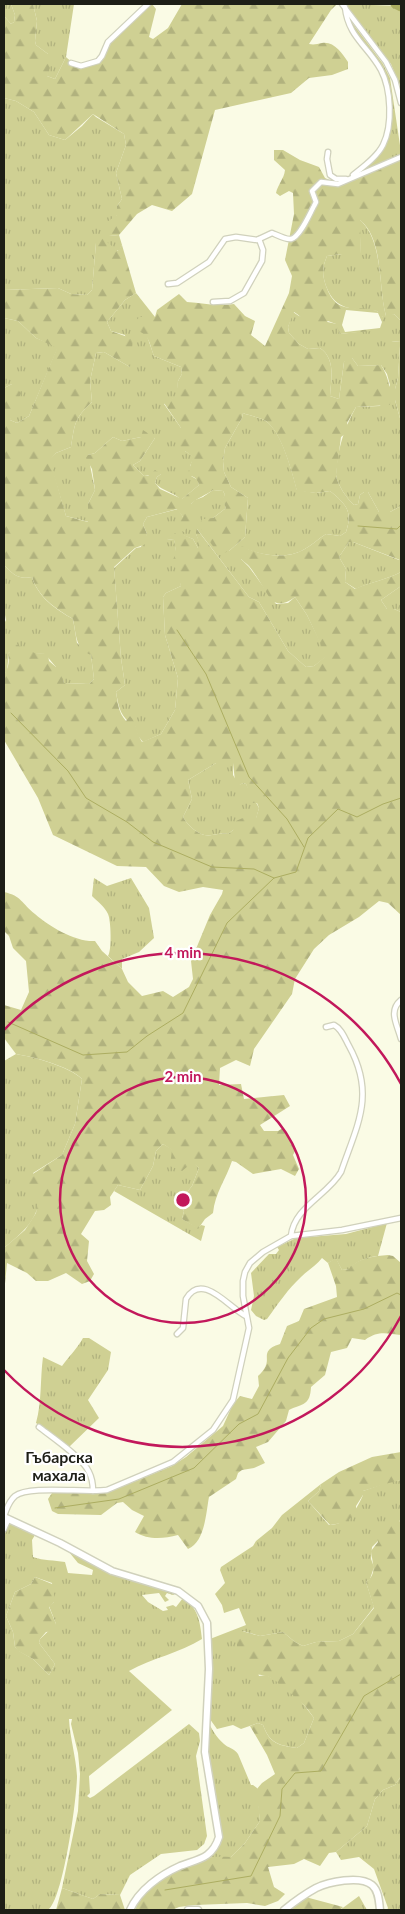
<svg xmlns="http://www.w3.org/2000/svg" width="405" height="1914" viewBox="0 0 405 1914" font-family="Lato,sans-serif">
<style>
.grass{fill:url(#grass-tufts);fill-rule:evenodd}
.forest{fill:url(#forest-firs);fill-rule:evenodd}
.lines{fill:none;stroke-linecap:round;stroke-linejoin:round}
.stream{stroke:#acad61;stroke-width:1}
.river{stroke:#acad61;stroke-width:9}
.street-casing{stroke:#d0d1bc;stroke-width:7}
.secondary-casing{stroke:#d0d1bc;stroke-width:9}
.street{stroke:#fff;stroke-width:4.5}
.secondary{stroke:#fff;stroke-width:6}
.ring{fill:none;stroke:#c2185b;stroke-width:2.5}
.labels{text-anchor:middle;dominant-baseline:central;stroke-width:4.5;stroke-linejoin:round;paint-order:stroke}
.neighbourhood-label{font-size:16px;font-weight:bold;fill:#1d1e16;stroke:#fff}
.centre{fill:#c2185b;stroke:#fff;stroke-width:2.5}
.ring-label{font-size:15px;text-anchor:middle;font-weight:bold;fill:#c2185b;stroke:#fff;stroke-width:4.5;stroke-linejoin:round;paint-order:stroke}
</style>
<defs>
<pattern id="grass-tufts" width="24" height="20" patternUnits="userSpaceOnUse" patternTransform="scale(1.25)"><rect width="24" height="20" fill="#cfd093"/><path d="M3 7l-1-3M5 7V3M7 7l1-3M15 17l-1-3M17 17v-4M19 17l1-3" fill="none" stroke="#b1b27e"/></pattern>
<pattern id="forest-firs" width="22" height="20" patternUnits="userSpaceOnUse" patternTransform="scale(1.25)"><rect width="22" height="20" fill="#cfd093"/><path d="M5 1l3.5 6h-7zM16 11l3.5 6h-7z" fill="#b1b27e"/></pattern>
</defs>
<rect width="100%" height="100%" fill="#fafbe5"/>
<g class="grass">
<polygon points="4,4 11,4 15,15 14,22 11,24 4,16"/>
<polygon points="33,4 74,4 66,57 55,79 47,76 48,54 36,45 35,41 37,21"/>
<polygon points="345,4 401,6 401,89 391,64 361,28"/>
<polygon points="350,20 383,64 390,78 401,152 401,155 356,179 380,153 390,116 383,73 354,31"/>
<polygon points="4,98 16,101 34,112 49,135 65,140 82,126 93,114 96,117 124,134 126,145 116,173 122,199 117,206 117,215 109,236 119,235 122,245 119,251 96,243 92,290 87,295 71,294 58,288 4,290"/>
<path d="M359 219C384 240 378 287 386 316L394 314 401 321V342L391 341 400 346 398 378 395 389V400L401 422V506L390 512H379L368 492H364L360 495 358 504 354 505C347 499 337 484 336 475 338 448 343 431 356 407L380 406 390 385 387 374 381 365 358 366 352 358 344 362 339 399 330 396C331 379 336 359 320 348L308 349 299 344 289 333 288 327 293 312 299 316 337 324 340 334 383 329V317L377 311C353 308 336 312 326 286 322 274 322 268 327 256L342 254H361Z"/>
<path d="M136 293 155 317 143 332 147 336 154 356 181 367 182 374 178 381 177 396 164 404 181 428 185 451 194 457 190 466 191 476 198 480 199 485 181 500C174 492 162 491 155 483L157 477 161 474 144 476 133 465 140 461 155 438 141 437 122 441 113 437 95 453 88 455 95 490 88 504 89 522 66 516 49 459 56 453 71 447C75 423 74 419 92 402L90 381 96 353 104 352 130 367 125 335 111 331 107 322 125 300Z"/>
<polygon points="4,318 18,321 36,338 58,347 29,416 17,423 10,420 12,384 4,388"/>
<path d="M243 413C250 416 260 417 266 421 282 432 292 472 297 490L316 493 330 491C346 504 353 511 346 532L340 536 326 534C318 539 311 546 303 550 285 560 259 555 242 547L241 559 249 567 276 604 288 603 295 597 307 615 327 656 314 666 306 667 288 651 259 602 249 597 197 529 196 534 202 548H198L193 539 177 533 167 539 174 540 175 544 181 586 166 593 163 597 165 635 178 678 175 710 161 734 143 742 138 736 135 726C120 717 119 708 116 692L125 685 121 658 114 568 136 548 141 547 147 534 143 524 147 517 178 509 183 517 184 532 191 504 195 500 203 497 213 490 223 491 225 495 223 499 226 508 213 518 229 551 245 537 248 498 231 487 224 472 223 461 225 448 242 418Z"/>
<path d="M349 542H353L399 560 401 557V572C386 580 370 582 356 589L345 582 346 569 339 557Z"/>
<path d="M4 565C13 574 18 580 32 577 38 597 55 609 73 619L77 643 91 655 94 679 89 684 64 683 59 667H56L45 654 9 652 7 671 4 674V624L6 620 4 610Z"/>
<polygon points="401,586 401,612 394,609 387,609 381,600"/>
<path d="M216 763H233V775L239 785 243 783 246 784 259 808 256 819 233 830 228 834C221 833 219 834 212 835 201 838 188 826 183 817L192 799 188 780Z"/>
<path d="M94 878 107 886 131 878 149 908 154 938 139 952 122 959V969L108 956C112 951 111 920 108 914 105 907 97 901 92 896Z"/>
<path d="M16 1054C34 1057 68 1066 82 1079L75 1124 62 1155 33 1173C35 1179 38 1186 39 1193 41 1218 21 1234 4 1248V1061Z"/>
<polygon points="163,1144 194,1162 199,1168 192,1186 179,1202 184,1211 182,1219 198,1228 201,1225 205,1226 201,1241 114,1191 118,1185 140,1190 153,1166 156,1151"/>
<path d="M387 1223 378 1256C368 1257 355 1261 350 1269L342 1270 336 1259 328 1263 322 1258C316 1266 308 1270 301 1277 288 1289 278 1304 267 1319L264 1320 256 1316 251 1310 254 1296 251 1273 269 1254H276L279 1250 277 1247 296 1238 346 1234Z"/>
<path d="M83 1338H89L111 1352 108 1370 88 1400 99 1418 69 1447 54 1435 36 1423C42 1402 40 1379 43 1357L62 1366C69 1356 77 1349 83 1338Z"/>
<path d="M401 1480V1524L399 1520 372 1547 371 1559 374 1567 370 1579 366 1582 374 1607 353 1634 339 1641 316 1642 303 1646 295 1642 283 1632 260 1636 243 1631 259 1676 266 1675 278 1681 291 1693 297 1696 314 1718 304 1743 297 1748C279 1745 270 1744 263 1725L258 1723 241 1729 233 1725 217 1729 207 1715 210 1639 246 1625 239 1608 224 1613 222 1605 215 1594 225 1583 220 1570 221 1567 253 1546 256 1541 272 1528 282 1515 321 1484 319 1491 308 1501 329 1525C347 1525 356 1511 363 1495V1491L389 1482Z"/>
<path d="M7 1521 35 1535 32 1540 33 1557C44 1561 54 1560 65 1562L68 1573 92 1575 93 1570 78 1563 69 1552 94 1563 108 1573 176 1593 173 1595 167 1593 165 1596 169 1600 165 1602 159 1593 142 1595 148 1602 163 1611 168 1610 166 1607 173 1605 176 1607 183 1598C198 1608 200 1621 202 1639 180 1653 152 1658 129 1671L172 1710 89 1776 90 1793 87 1796 90 1798 94 1796 189 1724 199 1733 200 1741 196 1756 207 1836 204 1844 197 1850 161 1854 130 1875 120 1895 100 1894 93 1899 62 1888 78 1811 80 1774 78 1753 71 1724 72 1719H69C70 1738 76 1757 77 1776 77 1798 63 1900 48 1910H4V1541ZM35 1577 52 1583 54 1602 49 1606 56 1624 40 1639 39 1643 55 1664 49 1675 33 1659 19 1651 15 1647 13 1632 6 1616 15 1592 31 1584Z"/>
<path d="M207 1719C211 1728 216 1737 224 1744 228 1748 234 1748 238 1754L251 1785H253L257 1788 260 1821 245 1843 231 1857 206 1858 218 1842 207 1760Z"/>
<polygon points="401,1776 401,1910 387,1910 388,1908 374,1869 359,1857 341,1860 336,1852 367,1826 375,1799 383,1790 395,1785"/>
<polygon points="359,1896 367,1910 340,1910"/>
</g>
<g class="forest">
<path d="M11 4H33L37 21 35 41 36 45 48 54 52 62 47 76 55 79 66 57C77 68 89 63 102 59L107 44 148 4H152L156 9 149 37 153 39 168 28 182 4H337L331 10 309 44C314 45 317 44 322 43 334 41 342 53 348 62V69L332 75 309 78 291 93 215 110 192 194 172 211 152 205 137 214 119 235 109 236 101 226 117 215V206L122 199 116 173 126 145 124 134 93 114 65 140 49 135 34 112 16 101 4 98V16L11 24 14 22 15 15Z"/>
<path d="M274 150H283L300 160 319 167 325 178 338 184 401 157V321L394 314 389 317 386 316C378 288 384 239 360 220L361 254H342L327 256C322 268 322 274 326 286 338 320 358 301 381 313L383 317V330L340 334 336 324 328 321C308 337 308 320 294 312L288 327 289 333 299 344 308 349 320 348C336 359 331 379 330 396L339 399 344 362 347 358H352L358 366 381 365C389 378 391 389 390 405L356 407 347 423 350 430 341 437 336 475C337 484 347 499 354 505L358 504 360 495 364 492H368L379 512H390L401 506V557L400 560 353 542H349L339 557 346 569 345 582 355 589C370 582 386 580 401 572V586L381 600 387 609H394L401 612V915L388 903 379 901 359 917 329 935 314 949 295 979 292 994 254 1049 250 1066 236 1060 220 1068 219 1085 241 1084 244 1099 284 1095 290 1106 260 1125 264 1131H278L283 1128 296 1149 293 1155 299 1169 295 1176 281 1169 253 1174 236 1162 232 1161C226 1179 215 1193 213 1213L205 1219 198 1229 182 1219 184 1211 179 1202 192 1186 199 1168 193 1162 182 1171 170 1166 172 1150 163 1144 156 1151 153 1166 140 1190 118 1185 110 1197 111 1205 104 1210 95 1211 81 1234 89 1241 87 1261 94 1274 90 1281 82 1284 66 1273 48 1281H36L27 1273 7 1263 4 1294V1248L25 1230 36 1213 39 1194 28 1192 23 1184 25 1179 62 1155 75 1124 82 1079C69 1066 34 1057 16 1054L4 1038V1005L21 1010 29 992 26 961 13 948 9 936 4 931V892C22 896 21 903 35 914 50 927 75 942 95 941L102 951 122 969 128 982 142 996 163 991 173 997 189 987 193 979 191 961 210 915 222 894 223 890 203 887 179 892 164 886 146 867 117 866 53 835 38 798 4 740V674C8 670 10 660 8 654L15 644 35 653 48 654 49 661 56 667 63 665V679L64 683 89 684 94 679 91 655C75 649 76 633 73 619 56 609 38 597 32 577 18 580 13 574 4 565V388L12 384 21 393 10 420 17 423 29 416 57 348 36 338 18 321 4 318V290L58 288 71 294 87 295 92 290 96 243 101 237 118 251 122 245 136 293 125 300 107 322 111 331 133 339 130 367 104 352 96 353 90 381 92 402C74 419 75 423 71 447L56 453 50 459 66 516 88 522V504L95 490 92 469 86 458 88 455 95 453 113 437 122 441 141 437 143 430 155 438 140 461 133 465 144 476H148L155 470 161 474 157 477 155 483 160 489 182 499 199 485C198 479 193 475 187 476L193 457 185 451H182L177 444 181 428 164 403 176 396 178 381 182 374 181 367 154 356C149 343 150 334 135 330V321L140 317H155L157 310 179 294 187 302C203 303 218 307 234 304L245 316 255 321 251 335 265 346 289 293 292 276 285 260 294 214 293 193 289 191 280 196 276 193C278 184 284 179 285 170L274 160ZM346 310 378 313 382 322 380 328 345 332 342 325ZM243 413C250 416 260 417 266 421 282 433 292 472 297 491L316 493 330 491C346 504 353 511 346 532L340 536 326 534C318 539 311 546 303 550 285 560 259 555 242 546L238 550C237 558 244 561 249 566 258 577 264 590 272 601 281 606 288 602 295 597L307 615 326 656 314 666 306 667 288 651 259 602 249 597 196 528V534L201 548H198L193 539 177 532 166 539 174 540 176 552 173 560 181 586 166 593 163 597 165 635 178 678 175 710 161 734 142 742C136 733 137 723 130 716L126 721C118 712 118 703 116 692L125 685 121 658 114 567 135 548 146 544 147 534 143 524 147 517 177 509 183 517 175 528 184 532 189 524H195L202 521 191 504C197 498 206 495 213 490L223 491 225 495 222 499 226 508 213 518 203 519 201 529 219 555 229 551 245 537 248 498 231 487 224 472 223 461 225 448 242 418ZM216 763H233L235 781 231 787 233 789 243 783 246 784 248 789 246 794 253 803H257L259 808 256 818 245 817 236 821 233 830 228 834C221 833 219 834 212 835 201 838 188 826 183 817L192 799 188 780Z"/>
<polygon points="401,339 401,422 395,400 395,389 398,378 400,346 393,348 388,343 390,341 401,342"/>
<path d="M388 1255 393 1256 401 1263 400 1273 401 1274V1335C387 1334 379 1330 365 1340L352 1338 347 1348 331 1352 325 1375 311 1387C310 1406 303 1403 289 1410L286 1421 268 1442 256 1447 265 1463 254 1468 242 1470 238 1473 236 1479 209 1497C206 1513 205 1542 188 1549L178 1535C163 1539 148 1540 135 1532L144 1516 132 1510 123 1502 117 1503 101 1515 58 1514 52 1511 48 1499 52 1493 109 1492 172 1466 186 1457 223 1426 233 1404 240 1396 252 1399 259 1386 258 1376C273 1362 263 1357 269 1350 271 1347 277 1345 280 1344L287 1326 299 1321 304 1309 337 1297 336 1286 328 1263 336 1258 342 1270 349 1269C357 1258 375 1256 388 1255Z"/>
<polygon points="401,1452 401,1480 389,1483 363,1491 363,1495 356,1506 356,1515 350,1518 348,1522 330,1525 308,1501 319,1491 321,1484 339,1472 372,1457"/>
<path d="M394 1519 399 1520 401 1524V1776L395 1785 383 1790 375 1799 367 1826 336 1852 329 1853 320 1866 304 1859 294 1864 268 1867 274 1887 285 1894 278 1901 265 1906 247 1903 195 1905 179 1907 172 1910H135C142 1884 181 1867 204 1859 212 1856 223 1857 231 1857L245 1843 260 1821 256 1790 262 1783 275 1774 267 1755 250 1726 258 1723 263 1725C270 1744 278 1745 297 1748L304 1743 314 1718C306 1707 302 1701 290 1693 283 1688 278 1681 269 1677 262 1674 254 1675 246 1672L237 1648V1636L242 1631 260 1636 283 1632 295 1642 303 1646 316 1642 339 1641 353 1634 374 1608 366 1582C378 1574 372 1562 371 1551L378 1542 377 1534Z"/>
<polygon points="35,1577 57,1586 54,1593 54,1602 49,1607 56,1624 55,1631 46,1632 40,1639 39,1643 55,1664 49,1675 33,1659 18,1651 15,1647 13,1632 6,1616 15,1592 31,1584"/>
<polygon points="62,1888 93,1899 100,1894 120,1895 125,1910 56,1910"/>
<polygon points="298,1895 343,1907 340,1910 279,1910"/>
</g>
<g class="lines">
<g class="stream">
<polyline points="358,526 397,529 401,525"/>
<polyline points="177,630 206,674 249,777 287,819 304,847"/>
<polyline points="11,713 68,771 86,798 127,822 153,842 212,867 254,869 274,878"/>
<polyline points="8,1022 83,1055 127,1052 147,1036 183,1013 227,923 274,878 296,872 308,838 338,809 357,817 383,804 401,798"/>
<polyline points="55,1508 119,1499 194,1468 239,1424 258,1414 288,1358 311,1328 324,1319 364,1309 397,1293 401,1295"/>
<polyline points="165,1890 251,1876 280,1816 282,1789 295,1773 321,1771 364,1696 401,1674"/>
</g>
<polyline class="river" points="395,4 401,7"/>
<defs>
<g id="street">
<polyline points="342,4 386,62 395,80 401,103"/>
<path d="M345 7C348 37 368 46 381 70 391 89 393 125 383 145 377 157 363 167 353 175"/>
<polyline points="71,63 81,66 98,61 102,56 108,42 148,4"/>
<polyline points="328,152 327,159 330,175 336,179 346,179"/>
<path d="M168 284 177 283 209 262 225 239 236 237 257 240 272 233C277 235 286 240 291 239 300 237 310 213 314 206L316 202 312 191 321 182 338 184 401 157"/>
<polyline points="213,302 230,301 244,293 262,261 263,250 259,239"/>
<path d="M401 1000C388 1011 397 1024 401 1039"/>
<path d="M291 1236C294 1207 328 1195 341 1172 357 1125 376 1095 349 1046 345 1039 342 1029 334 1025L326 1027"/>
<path d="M177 1334 183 1328 186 1299C202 1271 229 1308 246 1316"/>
<path d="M39 1427C52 1437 83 1458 89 1472 92 1478 93 1485 93 1491"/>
<path d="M4 1516C7 1509 8 1502 15 1496 29 1485 85 1493 107 1490L173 1462 213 1430 233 1400 249 1328 243 1296V1281L245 1272 250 1263 263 1252 291 1236 342 1230 401 1218"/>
<polyline points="4,1529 8,1520"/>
</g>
<g id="secondary">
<path d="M4 1517 60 1543 112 1571 178 1591 198 1606 207 1623 209 1669 205 1752 219 1837C212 1859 198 1859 180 1866 160 1875 139 1890 130 1910"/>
<polyline points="188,1910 198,1910"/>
<path d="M284 1910C294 1902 305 1894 316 1888 328 1882 360 1875 372 1885 379 1891 379 1902 380 1910"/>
</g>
</defs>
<use href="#street" class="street-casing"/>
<use href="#secondary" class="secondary-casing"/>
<use href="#street" class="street"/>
<use href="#secondary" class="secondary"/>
</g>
<g class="ring">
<circle cx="183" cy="1200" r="123"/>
<path d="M401 1316A247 247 0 0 1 4 1370M4 1030A247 247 0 0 1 401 1084"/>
</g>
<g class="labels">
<g class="neighbourhood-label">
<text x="59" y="1456">Гъбарска<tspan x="59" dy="18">махала</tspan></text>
</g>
</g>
<circle cx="183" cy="1200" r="8" class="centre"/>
<g class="ring-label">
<text x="183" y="958">4 min</text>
<text x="183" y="1082">2 min</text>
</g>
<rect width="405" height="1914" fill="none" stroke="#1d1e16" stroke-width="10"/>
</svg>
